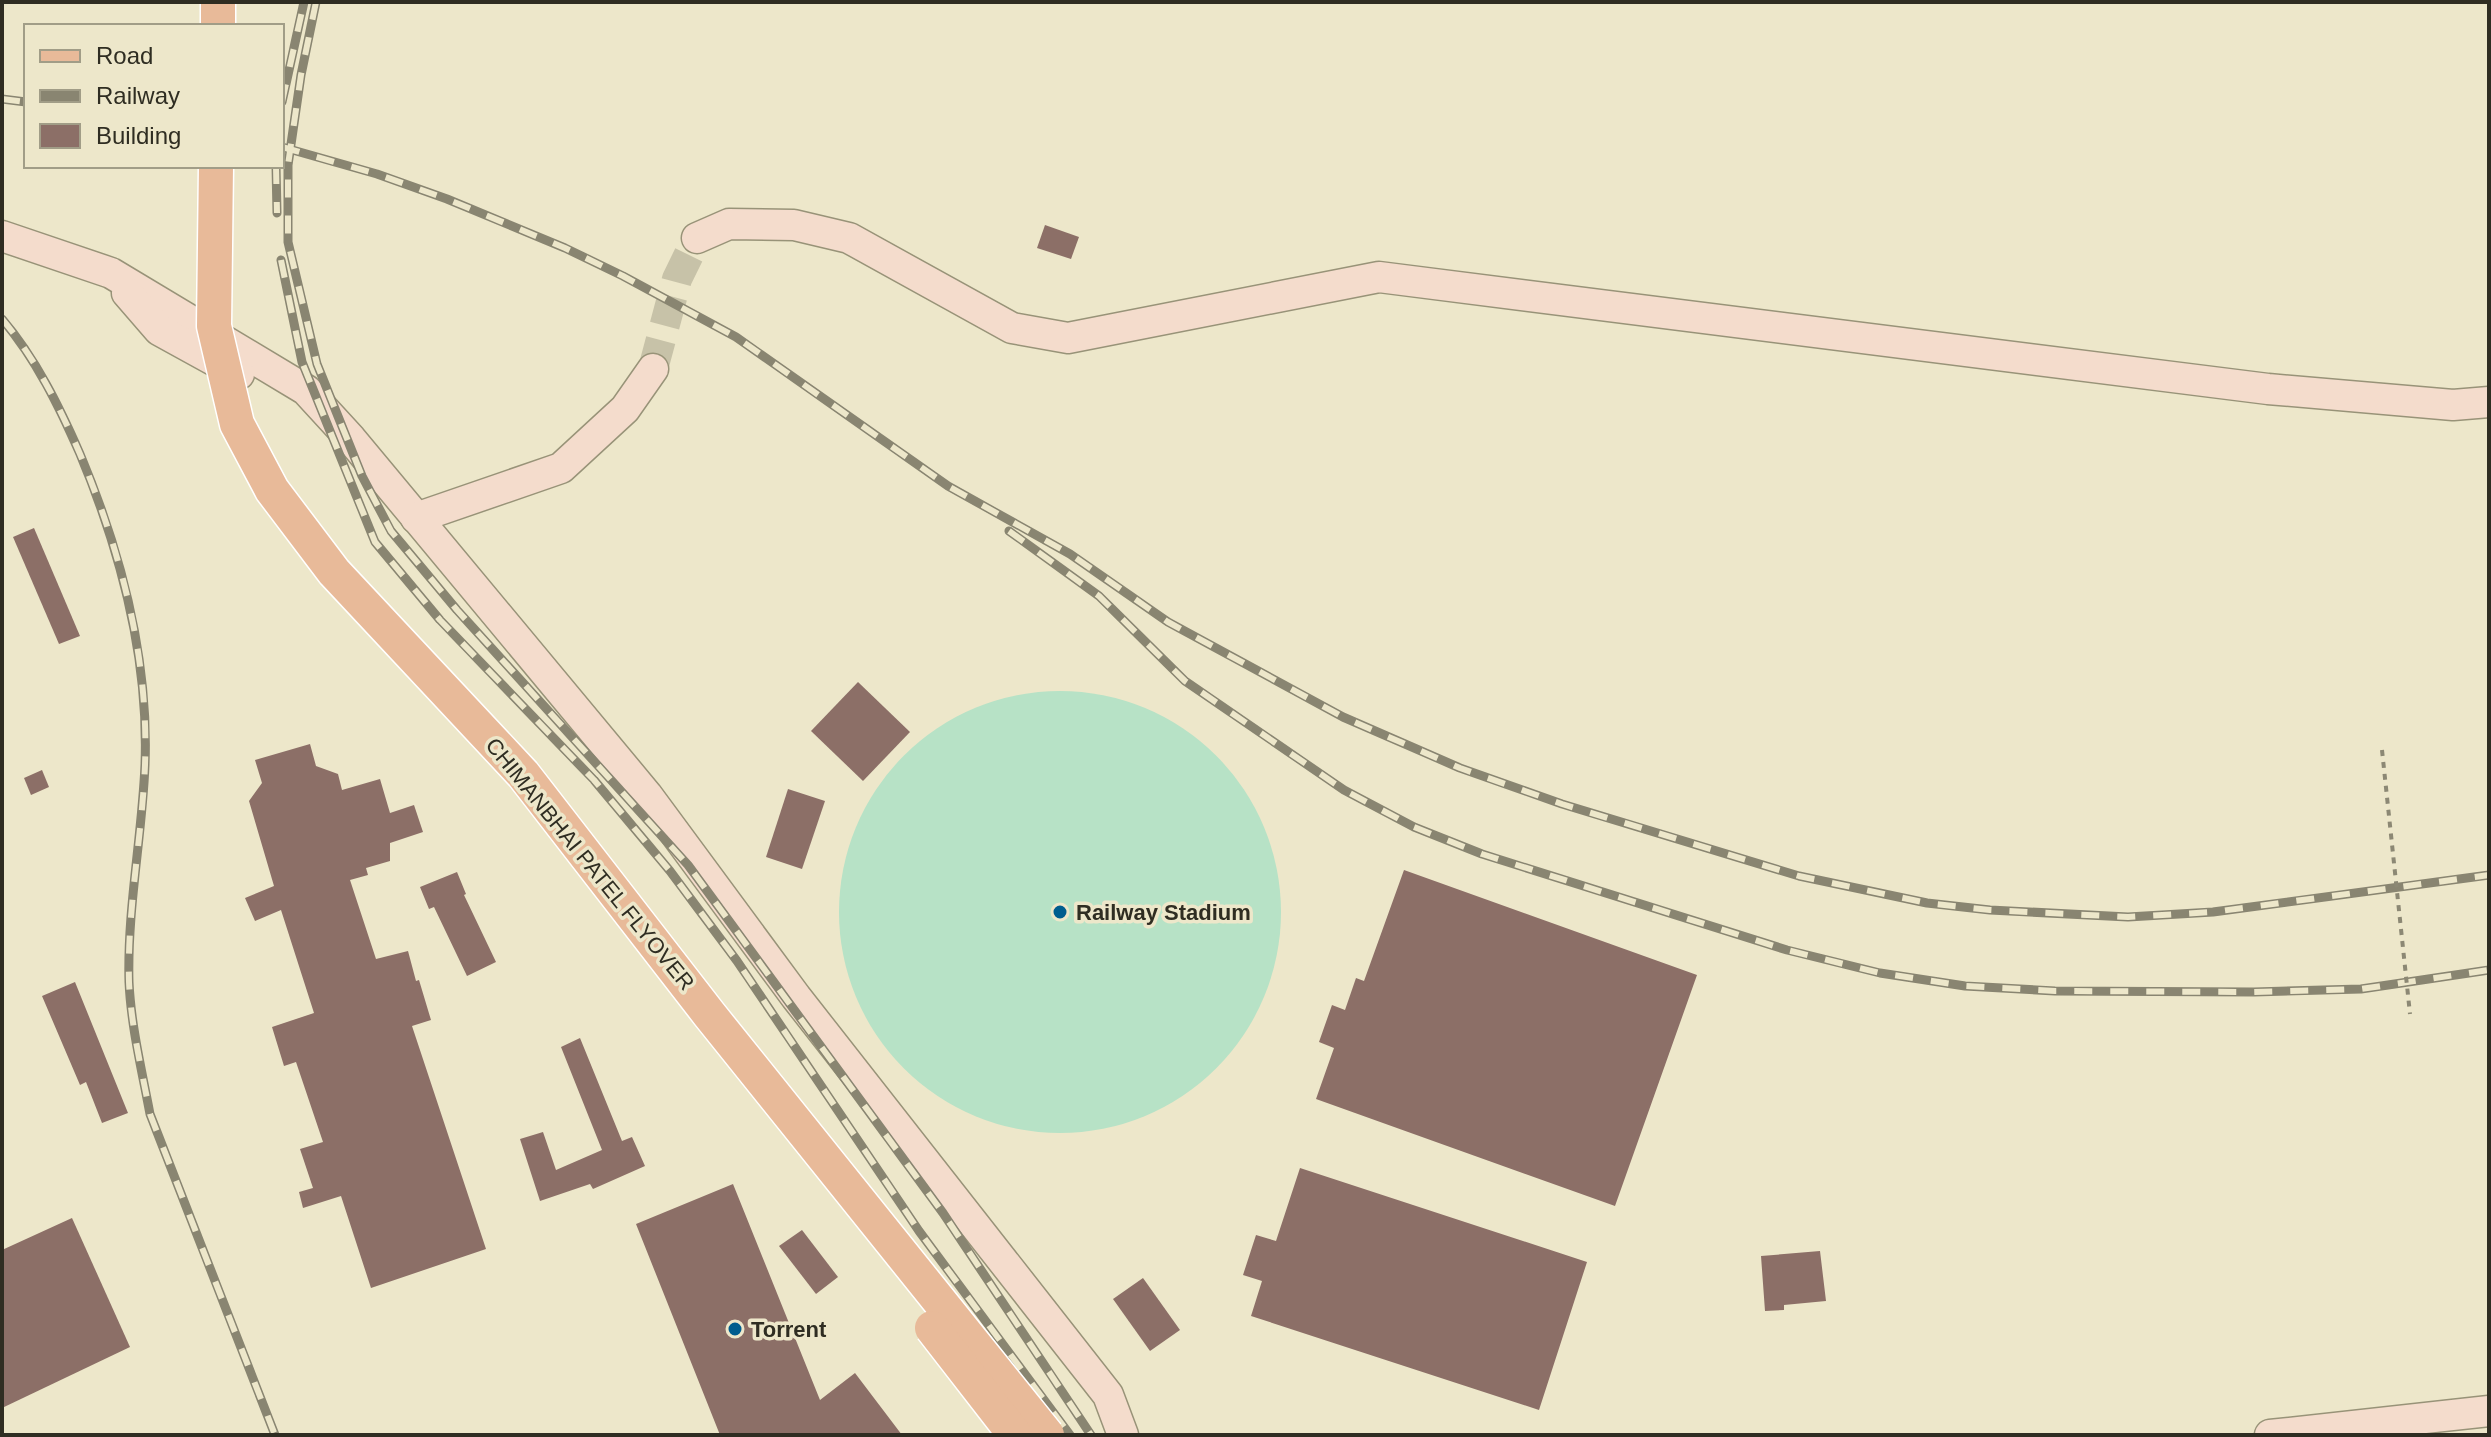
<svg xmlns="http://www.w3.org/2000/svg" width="2491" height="1437" viewBox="0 0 2491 1437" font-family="Helvetica,sans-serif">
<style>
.green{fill:#b7e2c6}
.building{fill:#8c6f67}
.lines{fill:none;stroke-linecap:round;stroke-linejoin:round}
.secondary-tunnel{stroke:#c7c2a8;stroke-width:30;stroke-dasharray:30 15;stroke-linecap:butt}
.secondary-casing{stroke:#989378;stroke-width:33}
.primary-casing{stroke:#fff;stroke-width:37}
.secondary{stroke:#f4dccc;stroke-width:30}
.primary{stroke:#e8ba99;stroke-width:34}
.rail-casing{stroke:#898571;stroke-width:9}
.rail{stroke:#ede7ca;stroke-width:6;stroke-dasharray:18;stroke-linecap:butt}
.primary-bridge-casing{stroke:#fff;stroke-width:37;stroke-linecap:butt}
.path-bridge{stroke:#8c8874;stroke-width:4;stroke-dasharray:6 6;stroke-linecap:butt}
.primary-bridge{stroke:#e8ba99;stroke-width:34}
.poi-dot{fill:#005d8e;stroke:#ede7ca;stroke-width:3}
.labels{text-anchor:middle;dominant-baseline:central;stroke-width:7;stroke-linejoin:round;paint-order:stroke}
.street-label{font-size:22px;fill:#2f2d22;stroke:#ede7ca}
.poi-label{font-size:22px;font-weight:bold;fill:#2f2d22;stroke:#ede7ca;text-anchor:start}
</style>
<rect width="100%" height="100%" fill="#ede7ca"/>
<circle class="green" cx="1060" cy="912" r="221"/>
<g class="building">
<polygon points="1045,225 1079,237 1071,259 1037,248"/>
<polygon points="34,528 80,636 59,644 13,537"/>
<polygon points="858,682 910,732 863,781 811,731"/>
<polygon points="310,744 316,766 338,774 342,790 380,779 390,813 414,805 423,832 390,843 390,861 366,868 368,875 350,880 376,959 408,951 416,981 419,980 431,1020 412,1026 486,1249 371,1288 341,1196 303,1208 299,1192 313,1188 300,1149 323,1142 296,1062 284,1066 272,1027 314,1013 281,910 255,921 245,898 274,886 249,801 262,783 255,760"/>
<polygon points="42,770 49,787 31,795 24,778"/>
<polygon points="788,789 825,801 802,869 766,857"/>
<polygon points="1404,870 1697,975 1615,1206 1316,1099 1334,1048 1319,1042 1332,1005 1345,1010 1356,978 1364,981"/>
<polygon points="457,872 466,894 464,895 496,962 467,976 434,907 429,909 420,887"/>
<polygon points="75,982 128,1113 102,1123 86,1082 80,1085 42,996"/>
<polygon points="580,1038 622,1141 632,1137 645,1166 593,1189 590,1184 540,1201 520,1139 543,1132 556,1170 602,1150 561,1047"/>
<polygon points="1300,1168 1587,1262 1539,1410 1251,1316 1262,1281 1243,1275 1256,1235 1276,1241"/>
<polygon points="733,1184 820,1400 855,1373 902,1435 720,1435 636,1224"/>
<polygon points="72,1218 130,1347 2,1408 2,1250"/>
<polygon points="802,1230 838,1277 816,1294 779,1246"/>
<polygon points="1820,1251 1826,1301 1784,1305 1784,1310 1765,1311 1761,1256"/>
<polygon points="1143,1278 1180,1330 1150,1351 1113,1299"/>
</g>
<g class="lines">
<polyline class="secondary-tunnel" points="653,369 677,279 697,238"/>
<defs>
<g id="secondary">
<polyline points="2,236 111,273 306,390 351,439 647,795 796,997 1108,1395 1123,1435"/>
<polyline points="697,238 729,224 794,225 849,238 1012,328 1068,338 1379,277 2268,389 2453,405 2489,402"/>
<polyline points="127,293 159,330 239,374"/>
<polyline points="416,518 561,468 625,409 653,369"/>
<polyline points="2270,1435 2489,1411"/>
</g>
<polyline id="primary" points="218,26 218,2"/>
</defs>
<use href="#secondary" class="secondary-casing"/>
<use href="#primary" class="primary-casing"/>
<use href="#secondary" class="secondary"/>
<use href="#primary" class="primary"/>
<defs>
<g id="rail">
<polyline points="316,2 301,75 288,165 288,242 317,364 362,476 391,531 457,610 688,865 943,1213 1091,1435"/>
<polyline points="2,99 26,102"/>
<polyline points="282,102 304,2"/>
<polyline points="282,147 377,174 447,199 565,248 623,276 736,337 948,486 1070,554 1168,622 1343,717 1460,768 1562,804 1799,876 1927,903 1990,910 2128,917 2213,912 2489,875"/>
<polyline points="276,166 277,213"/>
<polyline points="281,260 302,362 375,542 440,620 594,780 670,871 737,961 919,1231 1070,1435"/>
<path d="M2 319C36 359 59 406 80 454 121 552 149 658 145 765 142 837 127 910 129 982 131 1026 142 1071 150 1114L275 1435"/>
<polyline points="1009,531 1099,596 1185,681 1344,790 1414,827 1482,854 1787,950 1880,973 1965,986 2055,991 2254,992 2361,989 2489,970"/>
</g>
</defs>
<use href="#rail" class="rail-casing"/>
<use href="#rail" class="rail"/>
<defs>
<g id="primary-bridge">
<polyline points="216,166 214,326 237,424 272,490 334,572 523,774 709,1014 1047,1435"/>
<polyline points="932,1328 1015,1435"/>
</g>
</defs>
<use href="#primary-bridge" class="primary-bridge-casing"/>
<polyline class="path-bridge" points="2382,750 2410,1014"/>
<use href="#primary-bridge" class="primary-bridge"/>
</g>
<g class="poi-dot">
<circle cx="1060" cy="912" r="8"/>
<circle cx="735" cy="1329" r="8"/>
</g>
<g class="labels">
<g class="street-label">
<text transform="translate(590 864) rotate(51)">CHIMANBHAI PATEL FLYOVER</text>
</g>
<g class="poi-label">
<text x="1076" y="912">Railway Stadium</text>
<text x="751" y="1329">Torrent</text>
</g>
</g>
<rect width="2491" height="1437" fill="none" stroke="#2f2d22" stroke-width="8"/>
<rect x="24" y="24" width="260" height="144" fill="#ede7ca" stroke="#a19d87" stroke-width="2"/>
<rect x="40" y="50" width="40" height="12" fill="#e8ba99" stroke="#a19d87" stroke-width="2"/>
<text x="96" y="64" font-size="24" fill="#2f2d22">Road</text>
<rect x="40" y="90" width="40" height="12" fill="#898571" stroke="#a19d87" stroke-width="2"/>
<text x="96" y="104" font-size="24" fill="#2f2d22">Railway</text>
<rect x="40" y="124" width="40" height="24" fill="#8c6f67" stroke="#a19d87" stroke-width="2"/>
<text x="96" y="144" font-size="24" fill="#2f2d22">Building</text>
</svg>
